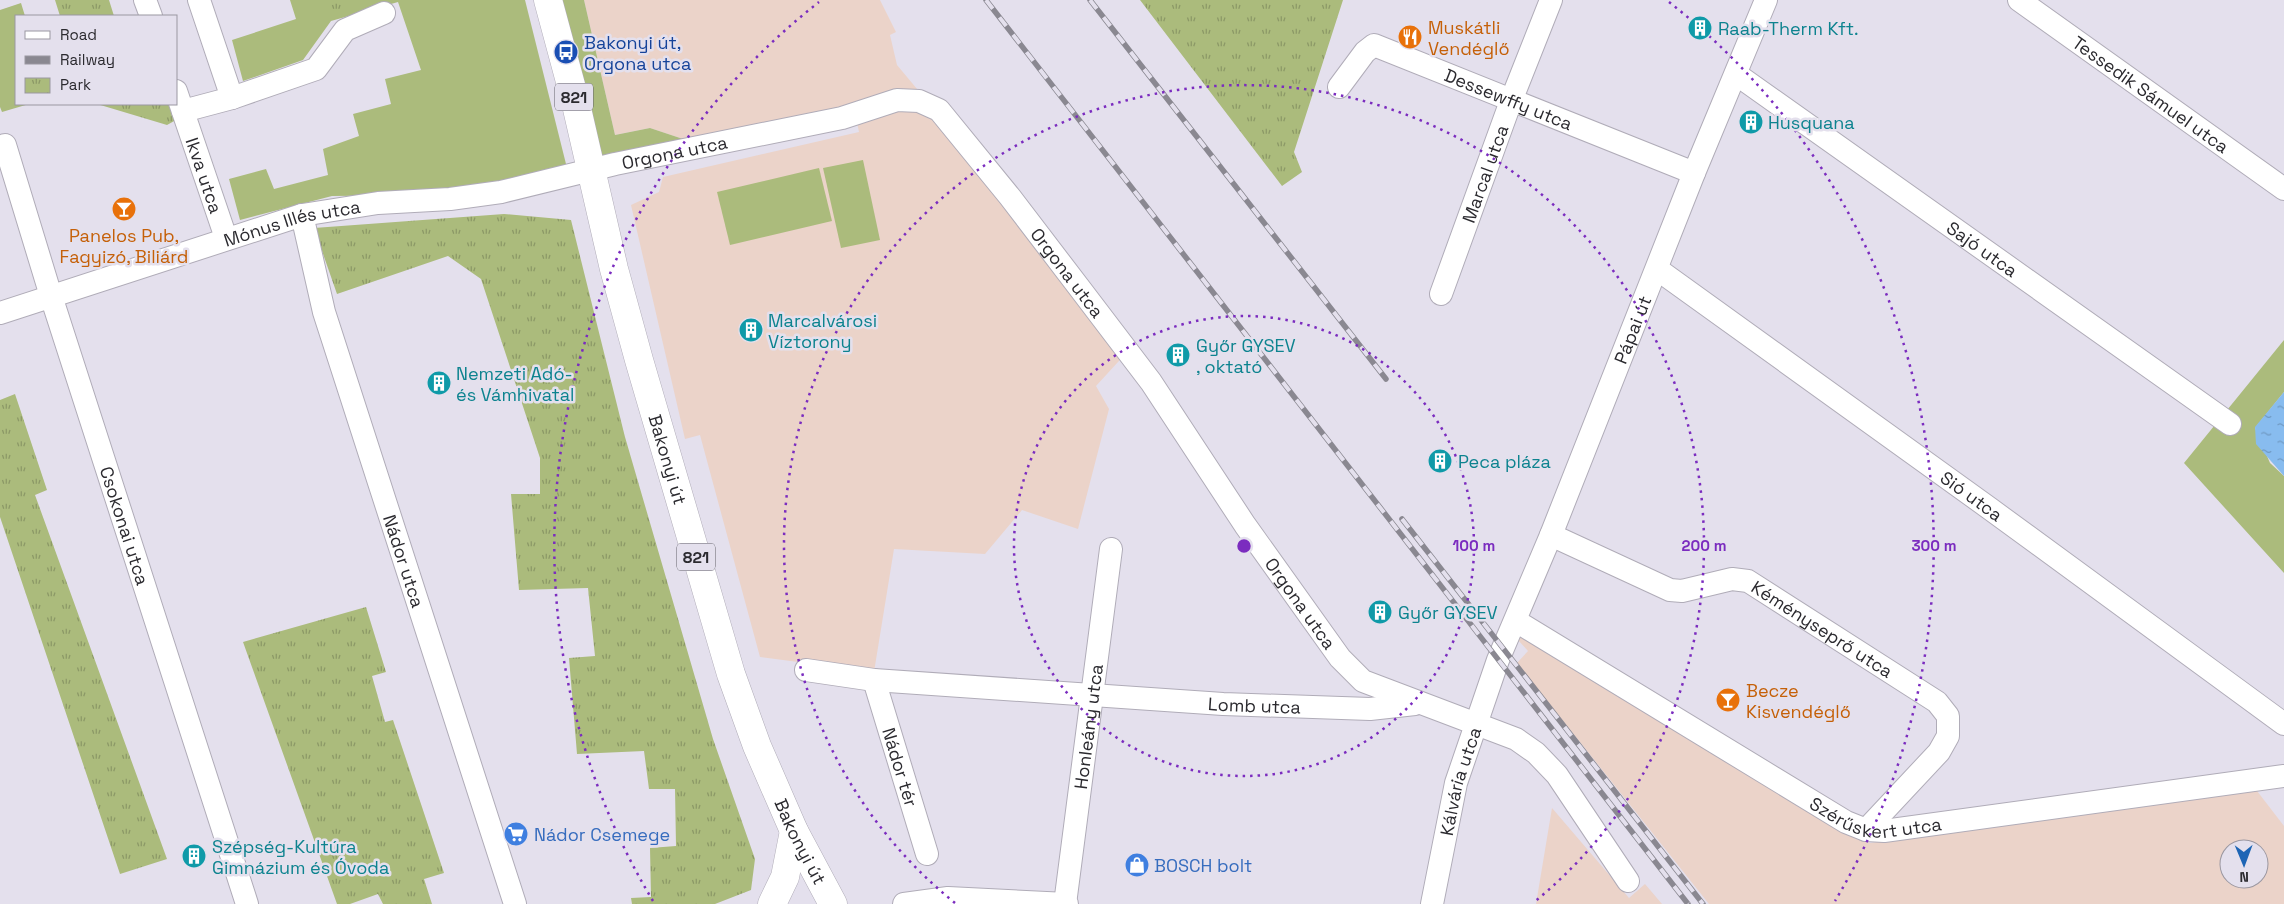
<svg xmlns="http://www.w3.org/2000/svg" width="2284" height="904" viewBox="0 0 2284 904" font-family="'Space Grotesk',sans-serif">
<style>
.industrial{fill:#ebd3c9;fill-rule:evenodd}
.grass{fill:#abbb7c}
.park{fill:url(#park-tufts)}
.water{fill:url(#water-ripples)}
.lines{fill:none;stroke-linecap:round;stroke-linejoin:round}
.minor-casing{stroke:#b0acb8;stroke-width:24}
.major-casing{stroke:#b0acb8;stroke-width:29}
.minor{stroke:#fff;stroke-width:22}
.major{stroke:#fff;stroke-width:28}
.rail-casing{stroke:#8a8891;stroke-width:5.5}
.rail{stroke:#e4e0ed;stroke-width:4;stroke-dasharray:11;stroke-linecap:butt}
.ring{fill:none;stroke:#7b2cbf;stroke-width:2.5;stroke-dasharray:2.5 5}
.labels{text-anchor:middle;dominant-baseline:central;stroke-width:5;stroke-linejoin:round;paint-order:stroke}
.shield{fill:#e4e0ed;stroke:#626168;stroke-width:1}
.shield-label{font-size:16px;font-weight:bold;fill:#2b2a2f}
.food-label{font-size:18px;fill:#c56008;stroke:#e4e0ed;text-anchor:start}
.culture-label{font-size:18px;fill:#0d838f;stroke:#e4e0ed;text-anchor:start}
.transit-label{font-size:18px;fill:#164399;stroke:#e4e0ed;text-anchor:start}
.street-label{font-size:18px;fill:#2b2a2f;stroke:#e4e0ed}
.shop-label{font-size:18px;fill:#366cbe;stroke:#e4e0ed;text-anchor:start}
.centre{fill:#7b2cbf;stroke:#e4e0ed;stroke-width:2.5}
.ring-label{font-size:15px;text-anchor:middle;font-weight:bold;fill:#7b2cbf;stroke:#e4e0ed;stroke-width:5;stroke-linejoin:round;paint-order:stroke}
</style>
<defs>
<pattern id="park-tufts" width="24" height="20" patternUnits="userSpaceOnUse" patternTransform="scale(1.25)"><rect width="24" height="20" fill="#abbb7c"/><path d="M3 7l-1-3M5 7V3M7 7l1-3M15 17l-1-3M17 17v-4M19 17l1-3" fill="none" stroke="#8b9866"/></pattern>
<pattern id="water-ripples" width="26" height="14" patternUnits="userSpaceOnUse" patternTransform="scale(1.25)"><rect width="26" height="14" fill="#88bcef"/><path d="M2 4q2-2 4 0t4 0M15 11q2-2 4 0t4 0" fill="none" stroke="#6f99c2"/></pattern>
</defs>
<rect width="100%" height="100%" fill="#e4e0ed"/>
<g class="industrial">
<polygon points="584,0 880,0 896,32 890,35 897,65 1080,284 1129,350 1096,386 1109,409 1078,529 1022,510 985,554 894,549 874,672 760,657 700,435 685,439 631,205 659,192 663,177 859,132 854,108 698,144 650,128 615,135"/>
<path d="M1522 632 1870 843 2254 787 2284 826V904H1709L1517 663 1528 651 1518 640ZM2229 849H2259V879H2229Z"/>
<polygon points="1552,808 1629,898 1645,884 1662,904 1536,904"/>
</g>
<g class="grass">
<polygon points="290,0 525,0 567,168 427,195 332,196 240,220 229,179 266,169 274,189 328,175 323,149 359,136 353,114 391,104 385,79 421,70 398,2 331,21 303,60 243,81 232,40 296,19"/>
<polygon points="551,0 584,0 615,135 650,128 698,144 594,161"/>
<polygon points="21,3 25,16 16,16 16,104 29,104 2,112 0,107 0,10"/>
<polygon points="863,160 880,240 841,248 823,168"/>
<polygon points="819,168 832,221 730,245 717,192"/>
<polygon points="2284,340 2284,392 2255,428 2270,463 2284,476 2284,573 2184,463"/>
</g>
<g class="park">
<polygon points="55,0 109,0 114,16 60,16"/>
<polygon points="327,0 371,0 330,12"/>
<polygon points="1140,0 1343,0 1294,152 1302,172 1282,186"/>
<polygon points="97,104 170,104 176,120 167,125"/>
<polygon points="504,214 571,220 625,437 713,739 755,859 751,890 715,904 632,904 631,898 651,897 650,848 676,846 675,789 649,789 644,751 577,754 569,658 595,656 588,588 519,590 511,494 540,494 540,458 481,279 448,256 337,294 314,228"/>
<polygon points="15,394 47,490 35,495 167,859 120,874 0,517 0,400"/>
<polygon points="366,607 386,672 372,676 385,722 393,720 444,873 424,879 432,904 383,904 378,894 350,904 337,904 243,642"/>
</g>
<polygon class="water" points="2284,392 2284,476 2256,444 2255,427"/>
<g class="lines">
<defs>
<g id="minor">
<polyline points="145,0 151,16"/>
<polyline points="199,0 232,98"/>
<path id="s1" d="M2019 0 2284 189"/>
<path id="s2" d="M1736 74 2230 424"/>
<path id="s3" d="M1339 87 1365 52 1374 45 1694 173"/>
<path id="s4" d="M176 91 226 238"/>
<polyline points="183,111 232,98 316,69 345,30 384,13"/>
<path id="s5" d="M5 145 51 296 247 904"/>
<path id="s6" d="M302 215 324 312 515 904"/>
<path id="s7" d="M1657 269 1989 508 2284 724"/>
<path id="s8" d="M1441 294 1511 101 1551 0"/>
<path id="s9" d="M0 313 302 215 378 203 450 199 501 192 615 164 842 118 897 100 919 101 939 110 1010 197 1081 290 1151 382 1245 525 1340 658 1363 681 1516 739 1536 753 1557 775 1628 881"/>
<path id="s10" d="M1551 535 1670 590 1682 591 1732 579 1748 581 1937 702 1948 716V736L1939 752 1866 830"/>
<path id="s11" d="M1516 621 1846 822 1866 830 1884 831 2284 776"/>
<path id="s12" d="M806 670 874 680 1223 704 1370 709 1415 704"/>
<path id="s13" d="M874 680 927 854"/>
<polyline points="904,904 948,898 1067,904"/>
<path id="s14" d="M1065 904 1111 549"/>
<path id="s15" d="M1432 904 1456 783 1498 660 1551 535 1694 173 1766 0"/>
</g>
<g id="major">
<path id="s16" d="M548 0 575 100 614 269 639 360 731 674 757 746 794 831 833 904"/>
<polyline points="772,904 785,877 794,831"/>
</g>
</defs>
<use href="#minor" class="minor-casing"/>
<use href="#major" class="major-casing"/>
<use href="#minor" class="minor"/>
<use href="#major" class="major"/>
<defs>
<g id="rail">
<polyline points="986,0 1688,904"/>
<polyline points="1090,0 1386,379"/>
<polyline points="1402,519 1703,904"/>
</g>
</defs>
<use href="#rail" class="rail-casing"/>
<use href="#rail" class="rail"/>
</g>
<g class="ring">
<circle cx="1244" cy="546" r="230"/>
<path d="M955 903A460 460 0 1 1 1533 903"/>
<path d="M653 901A690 690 0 0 1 819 2M1669 2A690 690 0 0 1 1835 901"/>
</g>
<defs>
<symbol id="building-disc" viewBox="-11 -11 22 22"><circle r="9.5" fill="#0f9aa8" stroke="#e4e0ed"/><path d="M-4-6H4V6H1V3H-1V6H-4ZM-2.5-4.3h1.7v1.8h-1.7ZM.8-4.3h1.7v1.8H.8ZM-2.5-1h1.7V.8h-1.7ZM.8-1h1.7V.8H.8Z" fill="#fff"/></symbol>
<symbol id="restaurant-disc" viewBox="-11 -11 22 22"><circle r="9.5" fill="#e8710a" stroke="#e4e0ed"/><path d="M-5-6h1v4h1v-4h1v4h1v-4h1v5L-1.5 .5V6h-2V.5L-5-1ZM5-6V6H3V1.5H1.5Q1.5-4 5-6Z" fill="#fff"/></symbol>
<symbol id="bus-disc" viewBox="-11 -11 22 22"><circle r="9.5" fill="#1a4fb4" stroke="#e4e0ed"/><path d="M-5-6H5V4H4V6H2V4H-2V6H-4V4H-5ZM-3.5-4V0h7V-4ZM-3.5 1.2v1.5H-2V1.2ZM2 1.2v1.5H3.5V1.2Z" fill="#fff"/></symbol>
<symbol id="bar-disc" viewBox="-11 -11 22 22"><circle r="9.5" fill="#e8710a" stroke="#e4e0ed"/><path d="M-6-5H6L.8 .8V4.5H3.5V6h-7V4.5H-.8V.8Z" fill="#fff"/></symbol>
<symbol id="supermarket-disc" viewBox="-11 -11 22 22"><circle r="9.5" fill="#3f7fe0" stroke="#e4e0ed"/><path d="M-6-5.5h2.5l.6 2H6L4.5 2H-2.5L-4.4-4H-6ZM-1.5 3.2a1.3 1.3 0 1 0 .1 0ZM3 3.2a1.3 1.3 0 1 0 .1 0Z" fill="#fff"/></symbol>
<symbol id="shop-disc" viewBox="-11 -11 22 22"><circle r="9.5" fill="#3f7fe0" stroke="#e4e0ed"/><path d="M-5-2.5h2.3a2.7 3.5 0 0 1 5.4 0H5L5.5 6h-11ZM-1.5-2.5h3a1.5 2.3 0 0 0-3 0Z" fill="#fff"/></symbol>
</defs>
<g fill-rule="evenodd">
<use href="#building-disc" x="1686" y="14" width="28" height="28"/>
<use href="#restaurant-disc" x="1396" y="23" width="28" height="28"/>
<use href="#bus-disc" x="552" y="38" width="28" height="28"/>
<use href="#building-disc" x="1737" y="108" width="28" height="28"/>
<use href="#bar-disc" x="110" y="195" width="28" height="28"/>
<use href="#building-disc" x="737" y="316" width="28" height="28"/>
<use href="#building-disc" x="1164" y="341" width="28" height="28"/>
<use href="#building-disc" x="425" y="369" width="28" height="28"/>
<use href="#building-disc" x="1426" y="447" width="28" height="28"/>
<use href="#building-disc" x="1366" y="598" width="28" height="28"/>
<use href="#bar-disc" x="1714" y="686" width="28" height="28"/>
<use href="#supermarket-disc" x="502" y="820" width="28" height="28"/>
<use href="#building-disc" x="180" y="842" width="28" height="28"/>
<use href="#shop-disc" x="1123" y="851" width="28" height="28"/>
</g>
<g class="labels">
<g class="shield">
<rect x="555" y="83.5" width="38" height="27" rx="4"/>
<rect x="677" y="543.5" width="38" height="27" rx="4"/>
</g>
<g class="shield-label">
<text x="574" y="97">821</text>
<text x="696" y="557">821</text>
</g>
<g class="food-label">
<text x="1428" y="27">Muskátli<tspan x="1428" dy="21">Vendéglő</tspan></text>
<text x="124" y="235" text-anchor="middle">Panelos Pub,<tspan x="124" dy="21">Fagyizó, Biliárd</tspan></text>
<text x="1746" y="690">Becze<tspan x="1746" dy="21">Kisvendéglő</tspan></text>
</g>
<g class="culture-label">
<text x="1718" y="28">Raab-Therm Kft.</text>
<text x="1768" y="122">Husquana</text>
<text x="768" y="320">Marcalvárosi<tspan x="768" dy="21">Víztorony</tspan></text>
<text x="1196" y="345">Győr GYSEV<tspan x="1196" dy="21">, oktató</tspan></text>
<text x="456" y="373">Nemzeti Adó-<tspan x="456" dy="21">és Vámhivatal</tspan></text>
<text x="1458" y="461">Peca pláza</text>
<text x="1398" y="612">Győr GYSEV</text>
<text x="212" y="846">Szépség-Kultúra<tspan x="212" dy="21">Gimnázium és Óvoda</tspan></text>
</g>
<g class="transit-label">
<text x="584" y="42">Bakonyi út,<tspan x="584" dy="21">Orgona utca</tspan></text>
</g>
<g class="street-label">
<text stroke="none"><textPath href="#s1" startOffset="162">Tessedik Sámuel utca</textPath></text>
<text stroke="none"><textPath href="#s3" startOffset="200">Dessewffy utca</textPath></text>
<text stroke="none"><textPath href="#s9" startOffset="696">Orgona utca</textPath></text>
<text stroke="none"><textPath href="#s8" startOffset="128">Marcal utca</textPath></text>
<text stroke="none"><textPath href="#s4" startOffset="89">Ikva utca</textPath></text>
<text stroke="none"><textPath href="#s9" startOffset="306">Mónus Illés utca</textPath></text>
<text stroke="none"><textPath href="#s2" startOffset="302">Sajó utca</textPath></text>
<text stroke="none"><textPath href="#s9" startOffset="1176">Orgona utca</textPath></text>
<text stroke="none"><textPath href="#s15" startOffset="610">Pápai út</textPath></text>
<text stroke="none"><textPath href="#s16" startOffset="475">Bakonyi út</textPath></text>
<text stroke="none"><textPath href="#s7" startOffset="388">Sió utca</textPath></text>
<text stroke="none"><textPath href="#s5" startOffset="399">Csokonai utca</textPath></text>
<text stroke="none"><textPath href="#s6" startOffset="361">Nádor utca</textPath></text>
<text stroke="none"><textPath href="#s9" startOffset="1581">Orgona utca</textPath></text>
<text stroke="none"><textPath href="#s10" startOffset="299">Kéményseprő utca</textPath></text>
<text stroke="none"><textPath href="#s12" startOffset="450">Lomb utca</textPath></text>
<text stroke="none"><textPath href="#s14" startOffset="179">Honleány utca</textPath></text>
<text stroke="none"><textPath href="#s13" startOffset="91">Nádor tér</textPath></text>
<text stroke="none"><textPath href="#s15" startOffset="126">Kálvária utca</textPath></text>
<text stroke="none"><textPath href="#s11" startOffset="415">Szérűskert utca</textPath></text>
<text stroke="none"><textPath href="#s16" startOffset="880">Bakonyi út</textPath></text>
</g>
<g class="shop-label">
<text x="534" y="834">Nádor Csemege</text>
<text x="1154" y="865">BOSCH bolt</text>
</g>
</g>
<circle cx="1244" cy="546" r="8" class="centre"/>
<g class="ring-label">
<text x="1474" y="551">100 m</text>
<text x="1704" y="551">200 m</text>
<text x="1934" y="551">300 m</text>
</g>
<rect x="15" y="15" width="162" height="90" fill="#e4e0ed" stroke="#9a97a1"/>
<rect x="25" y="31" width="25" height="8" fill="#ffffff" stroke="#9a97a1"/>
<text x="60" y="40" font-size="15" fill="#2b2a2f">Road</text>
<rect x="25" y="56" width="25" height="8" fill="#8a8891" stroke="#9a97a1"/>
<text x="60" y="65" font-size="15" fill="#2b2a2f">Railway</text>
<rect x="25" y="78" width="25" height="15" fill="url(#park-tufts)" stroke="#9a97a1"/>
<text x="60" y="90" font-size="15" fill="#2b2a2f">Park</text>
<g transform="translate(2244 864) rotate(179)"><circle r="24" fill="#e4e0ed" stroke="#9a97a1"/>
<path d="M0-4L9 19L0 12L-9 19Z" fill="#1d65b5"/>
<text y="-8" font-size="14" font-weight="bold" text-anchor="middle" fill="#2b2a2f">N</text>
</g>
</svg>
